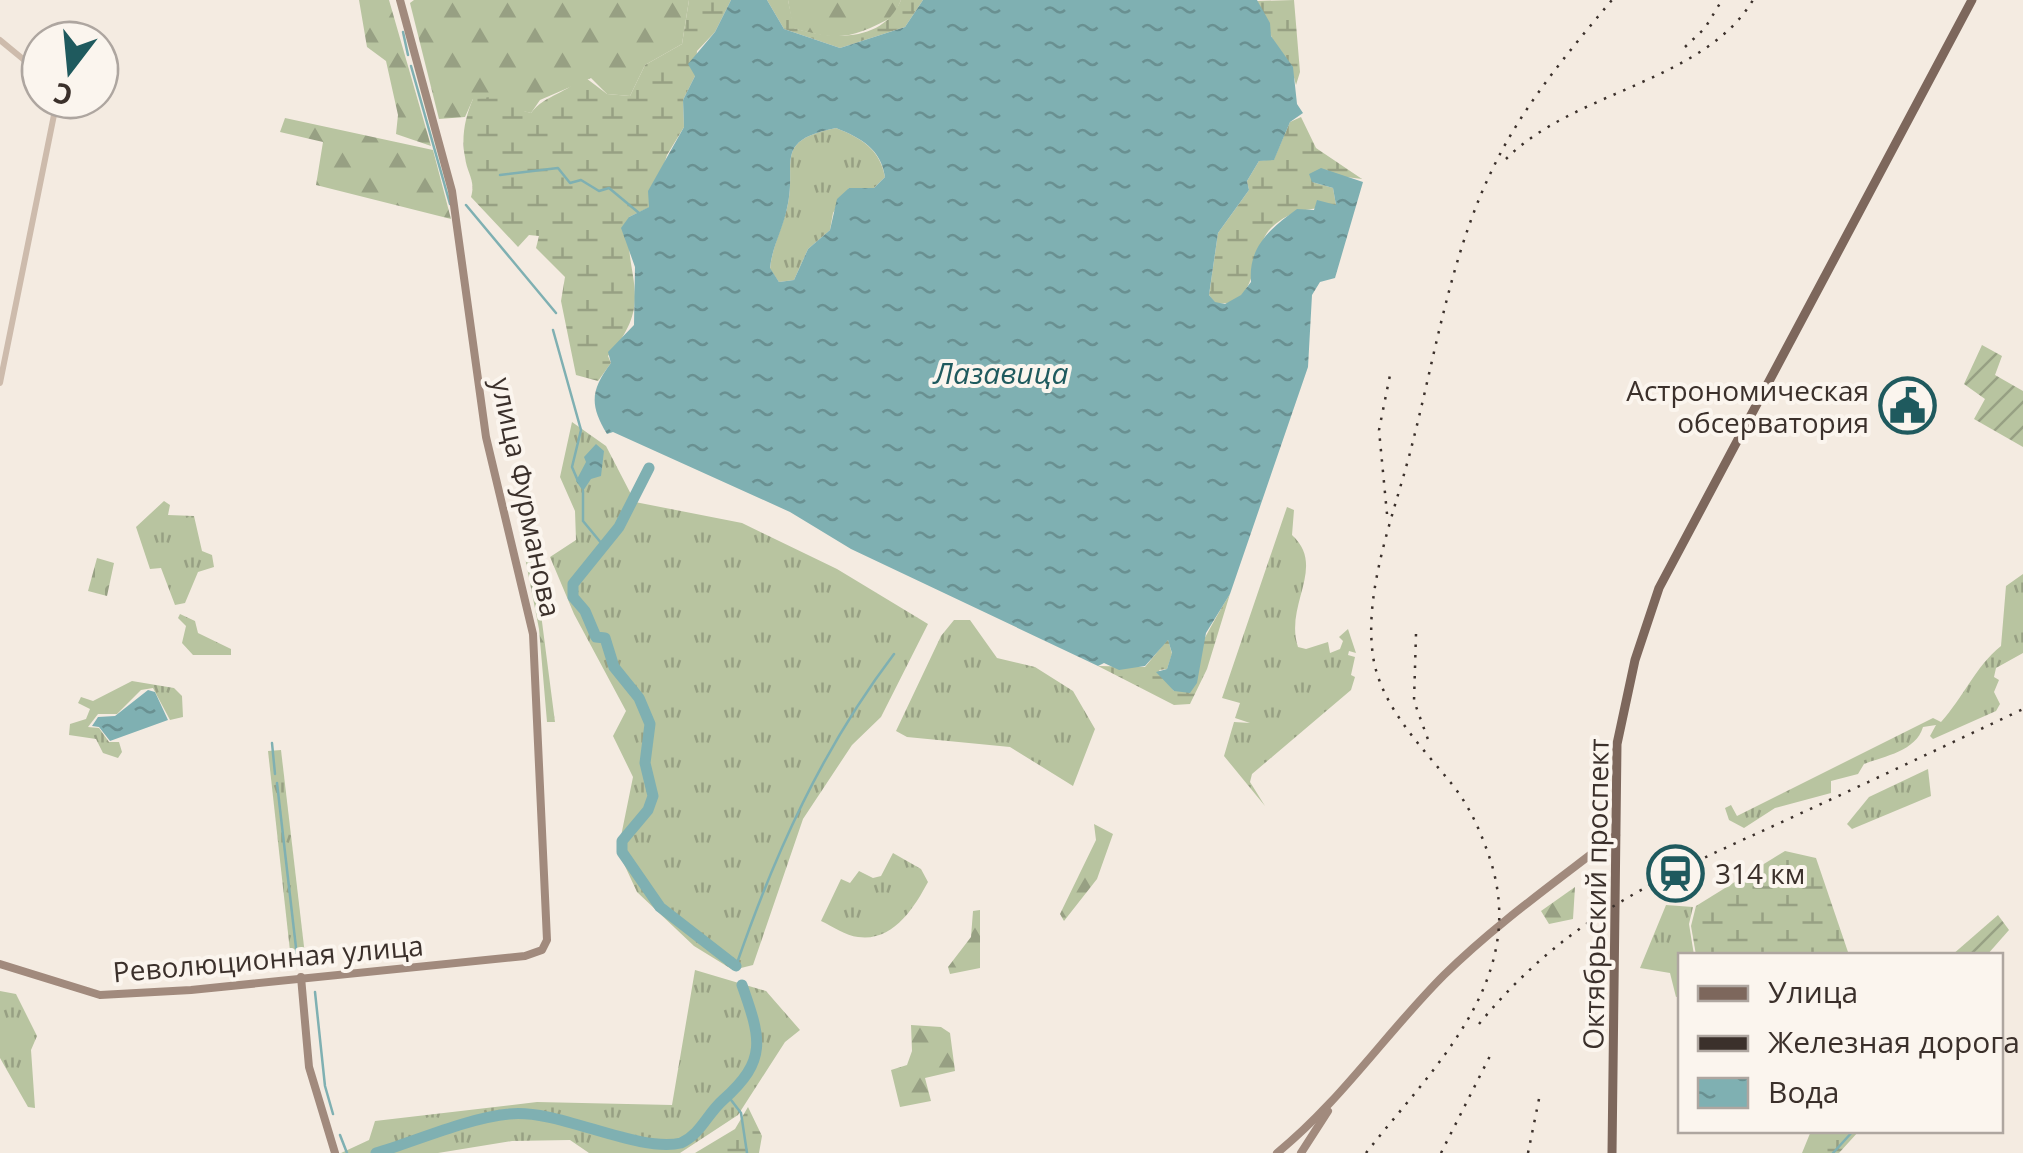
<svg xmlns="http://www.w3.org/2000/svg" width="2023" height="1153" viewBox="0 0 2023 1153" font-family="'Open Sans',sans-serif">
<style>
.grass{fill:url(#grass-tufts)}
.forest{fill:url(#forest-firs)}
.wetland{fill:url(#wetland-marsh)}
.cemetery{fill:url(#cemetery-stones)}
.garden{fill:url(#garden-furrows)}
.water{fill:url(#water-ripples);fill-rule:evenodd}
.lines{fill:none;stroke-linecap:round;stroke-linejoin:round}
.stream{stroke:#7fb0b2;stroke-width:2.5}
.river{stroke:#7fb0b2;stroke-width:11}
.tertiary{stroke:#cdbbac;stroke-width:6}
.secondary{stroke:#a18a7d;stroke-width:8}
.primary{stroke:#7d675c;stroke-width:9}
.rail{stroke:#3b302b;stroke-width:2.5;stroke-dasharray:2.5 8;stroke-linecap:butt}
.labels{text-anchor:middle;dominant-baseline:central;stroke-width:8;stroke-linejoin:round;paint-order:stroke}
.poi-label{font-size:28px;fill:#3b302b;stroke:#fbf5ee;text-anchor:end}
.street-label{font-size:28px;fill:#3b302b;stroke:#fbf5ee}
.water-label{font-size:30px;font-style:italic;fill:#1f5a5e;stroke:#fbf5ee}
</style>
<defs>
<pattern id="grass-tufts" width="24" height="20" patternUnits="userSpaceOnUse" patternTransform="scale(2.5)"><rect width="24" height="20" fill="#b8c4a0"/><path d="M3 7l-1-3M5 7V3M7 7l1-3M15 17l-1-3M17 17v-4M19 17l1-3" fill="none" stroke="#97a083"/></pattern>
<pattern id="forest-firs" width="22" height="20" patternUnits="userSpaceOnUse" patternTransform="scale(2.5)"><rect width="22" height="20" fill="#b8c4a0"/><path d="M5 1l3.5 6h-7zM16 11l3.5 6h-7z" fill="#97a083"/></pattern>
<pattern id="wetland-marsh" width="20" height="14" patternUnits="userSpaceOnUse" patternTransform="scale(2.5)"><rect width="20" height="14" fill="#b8c4a0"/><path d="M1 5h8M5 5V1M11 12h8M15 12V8" fill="none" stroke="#97a083"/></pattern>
<pattern id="cemetery-stones" width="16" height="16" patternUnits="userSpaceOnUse" patternTransform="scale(2.5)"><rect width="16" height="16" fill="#b8c4a0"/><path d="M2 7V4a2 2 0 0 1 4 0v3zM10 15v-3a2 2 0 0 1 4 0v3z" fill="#97a083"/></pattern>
<pattern id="garden-furrows" width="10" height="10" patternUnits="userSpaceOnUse" patternTransform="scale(2.5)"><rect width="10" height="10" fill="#b8c4a0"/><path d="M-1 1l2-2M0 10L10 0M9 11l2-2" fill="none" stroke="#97a083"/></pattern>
<pattern id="water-ripples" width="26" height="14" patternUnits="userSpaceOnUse" patternTransform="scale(2.5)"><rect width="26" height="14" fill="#7fb0b2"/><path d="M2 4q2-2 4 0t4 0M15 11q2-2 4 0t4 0" fill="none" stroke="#699091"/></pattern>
</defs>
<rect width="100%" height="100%" fill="#f4ebe1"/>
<g class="grass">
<path d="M836 128C861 138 880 149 885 177L874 188H849L833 213 830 230 808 249 794 280 779 282 770 269C772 247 782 229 787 208 798 163 771 141 836 128Z"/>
<polygon points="572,422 606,446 635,502 742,523 837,569 928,624 881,717 852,745 803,819 753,965 733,970 694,946 637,892 618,851 633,777 613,736 626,711 574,614 550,557 576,540 575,511 560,477"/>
<polygon points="164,501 170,505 168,515 194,516 202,551 212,555 214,567 198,572 185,603 175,605 161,568 150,569 136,527"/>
<path d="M1287 507 1294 510 1292 535C1327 567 1284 604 1298 647L1306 649 1328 642 1330 653 1340 649 1343 641 1339 637 1348 629 1356 653 1349 651 1348 655 1355 657 1351 675 1355 677 1351 690 1252 774 1250 782 1265 806 1224 756 1234 722 1250 723 1235 718 1240 703 1222 698Z"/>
<path d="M2023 574V653L1996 668 1994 677 1999 680 1994 692 2000 704 1996 711 1933 739 1930 736 1936 725 1923 727C1916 751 1885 756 1864 764L1858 774 1831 781V793L1775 808 1744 828 1729 820 1725 808 1731 805 1737 816 1933 718 1941 722C1963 698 1975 667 2001 646L2006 586Z"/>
<polygon points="180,614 195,621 198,633 231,649 231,655 193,655 182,643 186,626 178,618"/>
<polygon points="954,620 970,620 997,658 1035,667 1073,691 1095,729 1073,786 1010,747 907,737 896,731 941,636"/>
<polygon points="132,681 174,688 182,696 183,717 170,720 153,688 141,690 117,714 98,714 88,727 99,728 109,742 119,742 122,752 118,758 103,753 96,739 69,735 70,724 86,719 90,709 78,703 81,697 93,701"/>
<polygon points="281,750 305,955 301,960 291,960 268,751"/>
<polygon points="1928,769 1931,796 1852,829 1847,824 1869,797"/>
<path d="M893 853 921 869 928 882C914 908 893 942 858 937 846 936 832 926 821 921L841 879 850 883 859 871 873 878 881 876Z"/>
<polygon points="1666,905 1693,907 1689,924 1694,955 1680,956 1680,996 1676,997 1670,973 1640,968"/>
<polygon points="695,970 766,991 800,1030 785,1042 738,1115 680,1153 589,1153 570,1140 512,1141 438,1153 341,1153 369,1140 375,1121 537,1102 672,1105"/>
<polygon points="0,991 16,994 37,1036 31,1050 35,1108 28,1107 0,1058"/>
</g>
<g class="forest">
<polygon points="359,0 389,0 431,146 396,134 398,115 386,61 367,47"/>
<polygon points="414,0 689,0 682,44 645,65 630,96 607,94 591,78 540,100 531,113 473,99 465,117 439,119 410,3"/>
<path d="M788 0H901L894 16C854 38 838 42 793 28Z"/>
<polygon points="285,118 433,150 451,219 316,185 323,142 280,132"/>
<polygon points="521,537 531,537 555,722 547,722 539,629"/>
<polygon points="1094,824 1113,834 1097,879 1064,921 1060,914 1096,840"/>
<polygon points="1575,887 1573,919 1549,924 1541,911"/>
<polygon points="980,910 980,968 950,974 948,967 971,937 973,911"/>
<polygon points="911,1025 941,1027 950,1033 955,1071 925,1078 931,1101 900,1107 891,1070 907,1065 912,1051"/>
</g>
<g class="wetland">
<path d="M689 0H731L715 32 697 51 695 76 683 100 684 127 667 155 650 207 629 217C623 279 657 300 608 356L611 363 598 381 576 375 561 301 565 277 536 248 539 236 529 235 518 247 471 197C476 180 467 174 465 157 461 138 465 117 473 99L508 95 522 102 524 111 531 113C545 94 569 94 582 75L607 94 630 96 645 65 682 44Z"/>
<path d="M767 0H788L794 28C831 40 883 43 901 0H923L905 27 840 48 784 29Z"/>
<path d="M1294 0 1300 72 1296 85C1292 65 1282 56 1273 40 1267 28 1265 14 1257 1Z"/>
<path d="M1301 117 1316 148 1362 179 1330 175 1327 170 1312 182 1333 188 1336 205C1308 211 1294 207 1271 228 1250 248 1260 310 1215 303L1209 295 1218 233 1249 190 1247 181 1259 161 1274 159 1290 122Z"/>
<path d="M1230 594 1207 669 1190 704 1174 705 1098 666 1145 667 1168 639 1172 654 1167 669 1159 670 1174 691C1196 658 1209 627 1230 594Z"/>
<polygon points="1785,851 1816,858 1849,955 1696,955 1691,926 1696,906"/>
<polygon points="748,1107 762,1136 759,1153 695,1153 735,1129"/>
<polygon points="1811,1131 1811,1130 1859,1131 1839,1153 1802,1153"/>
</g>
<polygon class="cemetery" points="97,558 114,563 107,596 88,591"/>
<g class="garden">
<polygon points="1982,345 2002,356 1995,375 2023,391 2023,447 1974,419 1985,399 1964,384"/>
<polygon points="1998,915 2009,930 1987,955 1952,955"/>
</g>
<g class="water">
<path d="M731 0H767L784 29 840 48 905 27 923 0H1257L1270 23 1271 36 1293 67 1297 104 1303 113 1290 122 1274 160 1259 161 1247 181 1249 190 1218 233 1209 295 1215 302 1225 304 1241 295 1251 282C1248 246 1271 228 1297 209L1314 210 1317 200 1336 205 1333 188 1312 182 1309 174 1321 168 1363 182 1335 278 1320 282 1312 295 1308 367 1230 594 1206 633 1197 683 1190 693 1174 691 1156 672 1167 669 1172 653 1168 640 1145 666 1119 670 1104 663 1098 666 851 549 790 512 613 432 607 434C589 404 591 390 611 363L608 352 634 325 635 267 621 228 629 217 649 207 648 191 684 127 683 100 695 76 688 64 715 32ZM836 128C861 138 881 149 885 177L874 188H849L837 199 830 230 808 249 794 280 779 282 770 268C772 247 783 229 787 208 798 163 771 141 836 128Z"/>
<polygon points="596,444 604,451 601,476 591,479 583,491 576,481 586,462 584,457"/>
<polygon points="148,690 155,692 168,720 110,741 99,727 92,726 98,717 115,716"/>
</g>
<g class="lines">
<g class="stream">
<polyline points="403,32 408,55"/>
<polyline points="411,66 450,204"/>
<polyline points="500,175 558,168 570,183 581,180 599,191 609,188 639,213"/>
<polyline points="466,205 556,313"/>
<polyline points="553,330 581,430 572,467 578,481"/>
<polyline points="583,491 583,521 602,544"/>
<polyline points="272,743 275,774"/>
<polyline points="277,783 298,965"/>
<path d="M736 966C775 853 822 749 894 654"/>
<polyline points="315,992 325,1086 333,1114"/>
<polyline points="728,1096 741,1113 747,1153"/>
<polyline points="340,1135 347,1153"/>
<polyline points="1833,1153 1854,1130"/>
</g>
<g class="river">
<polyline points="649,468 619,527 573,584 573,597 585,611 596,637 605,638 614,667 639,698 650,724 645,763 653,796 648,810 622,841 622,852 660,907 736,966"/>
<path d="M376 1153C416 1141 468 1118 509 1114 557 1108 636 1153 681 1143 701 1134 707 1114 723 1100 768 1060 761 1039 742 985"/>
</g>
<g class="tertiary">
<polyline points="0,40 40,73"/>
<polyline points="0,383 57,100"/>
</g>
<g class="secondary">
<polyline points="0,964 100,995 191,990 525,956 542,950 547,940 533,634 486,437 452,191 400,0"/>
<polyline points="301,977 309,1067 335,1153"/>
<path d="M1277 1153C1341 1101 1386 1033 1444 975 1497 923 1557 881 1616 835"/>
<polyline points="1301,1153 1328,1111"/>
</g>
<polyline class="primary" points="1612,1153 1617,744 1635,660 1659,588 1972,0"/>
<g class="rail">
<polyline points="1685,47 1705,28 1722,0"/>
<path d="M1506 159C1573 91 1704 82 1753 0"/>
<polyline points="1387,514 1379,430 1390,375"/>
<polyline points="1416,634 1414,701 1430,745"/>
<path d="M1479 1024C1571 912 1667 875 1795 816 1871 781 1947 745 2023 709"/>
<path d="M1366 1153C1435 1065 1531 978 1489 856 1480 830 1469 805 1451 783 1421 746 1380 705 1373 656 1363 587 1397 507 1413 441 1436 351 1452 250 1494 166 1523 106 1569 51 1612 0"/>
<polyline points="1441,1153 1491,1054"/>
<polyline points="1528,1153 1539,1099"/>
</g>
</g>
<defs>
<symbol id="civic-ring" viewBox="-11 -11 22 22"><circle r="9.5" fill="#fbf5ee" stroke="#1f5a5e" stroke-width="1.5"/><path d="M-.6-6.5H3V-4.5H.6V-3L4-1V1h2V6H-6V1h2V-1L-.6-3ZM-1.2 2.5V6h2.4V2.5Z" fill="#1f5a5e"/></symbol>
<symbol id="station-ring" viewBox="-11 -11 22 22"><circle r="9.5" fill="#fbf5ee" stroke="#1f5a5e" stroke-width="1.5"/><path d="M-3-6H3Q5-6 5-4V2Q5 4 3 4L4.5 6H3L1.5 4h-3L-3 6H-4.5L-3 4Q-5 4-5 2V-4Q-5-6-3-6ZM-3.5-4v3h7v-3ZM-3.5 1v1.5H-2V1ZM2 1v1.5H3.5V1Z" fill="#1f5a5e"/></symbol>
</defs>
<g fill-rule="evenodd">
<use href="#civic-ring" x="1876" y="374" width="63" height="63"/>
<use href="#station-ring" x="1644" y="842" width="63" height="63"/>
</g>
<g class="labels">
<g class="poi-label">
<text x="1869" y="390">Aстрономическая<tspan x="1869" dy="32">обсерватория</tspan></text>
<text x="1715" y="873" text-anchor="start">314 км</text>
</g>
<g class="street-label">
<text transform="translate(527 497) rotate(78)">улица Фурманова</text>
<text transform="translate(1595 894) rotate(-89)">Октябрьский проспект</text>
<text transform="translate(268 958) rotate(-5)">Революционная улица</text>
</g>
<g class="water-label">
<text x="1001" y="372">Лазавица</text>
</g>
</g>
<rect x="1678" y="953" width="325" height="180" fill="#fbf5ee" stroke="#aea6a0" stroke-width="2.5"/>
<rect x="1698" y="986" width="50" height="15" fill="#7d675c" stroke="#aea6a0" stroke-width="2.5"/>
<text x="1768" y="1003" font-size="30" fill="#3b302b">Улица</text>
<rect x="1698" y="1036" width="50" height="15" fill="#3b302b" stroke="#aea6a0" stroke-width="2.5"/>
<text x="1768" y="1053" font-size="30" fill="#3b302b">Железная дорога</text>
<rect x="1698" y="1078" width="50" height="30" fill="url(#water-ripples)" stroke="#aea6a0" stroke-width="2.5"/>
<text x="1768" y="1103" font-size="30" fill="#3b302b">Вода</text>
<g transform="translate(70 70) rotate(196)"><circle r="48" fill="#fbf5ee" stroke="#aea6a0" stroke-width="2.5"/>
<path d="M0-8L18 38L0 25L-18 38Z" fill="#1f5a5e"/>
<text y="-15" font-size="28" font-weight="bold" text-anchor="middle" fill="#3b302b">С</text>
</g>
</svg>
